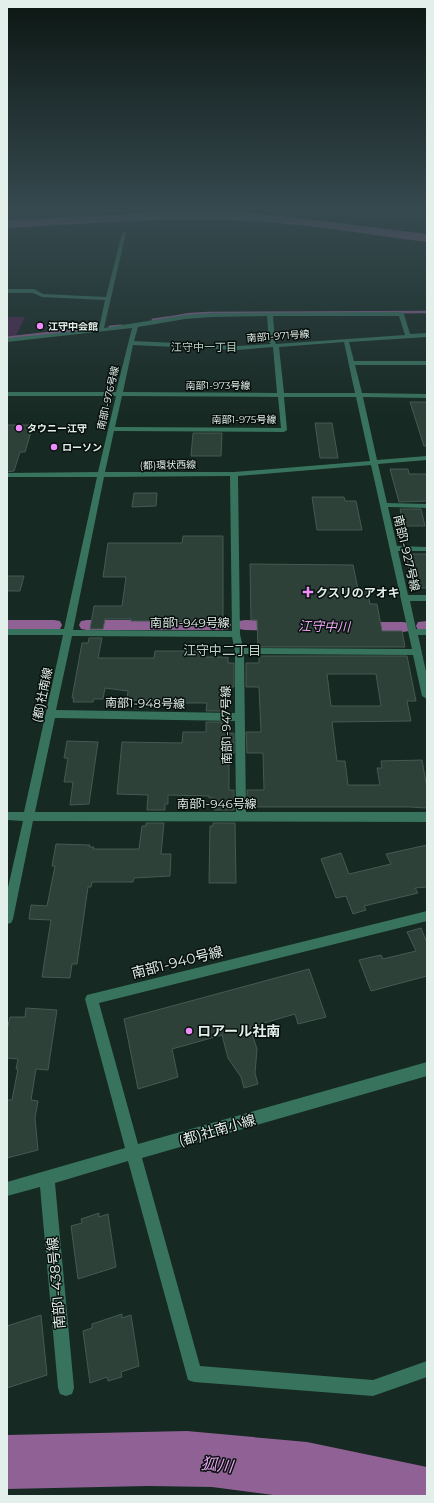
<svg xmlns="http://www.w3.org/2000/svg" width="434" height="1503" viewBox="0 0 434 1503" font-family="Montserrat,'Noto Sans JP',sans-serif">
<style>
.green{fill:#4b2650}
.water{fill:#8f6195}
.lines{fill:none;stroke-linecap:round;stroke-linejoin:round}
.stream-far1{stroke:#8f6195;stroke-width:2.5}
.stream{stroke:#8f6195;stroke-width:3}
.canal{fill:#8f6195;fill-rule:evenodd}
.river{fill:#8f6195;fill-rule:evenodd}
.building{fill:#2d4139;stroke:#455a52;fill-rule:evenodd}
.minor{fill:#38735e;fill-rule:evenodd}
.poi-dot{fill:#ed8cfa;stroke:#08100d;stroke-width:1.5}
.labels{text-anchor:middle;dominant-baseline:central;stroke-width:3;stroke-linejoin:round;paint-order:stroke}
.far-poi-label{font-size:10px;font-weight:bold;fill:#e3efea;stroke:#08100d;text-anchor:start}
.far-street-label{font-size:10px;fill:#e3efea;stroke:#08100d}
.far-neighbourhood-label{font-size:11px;fill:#bcd3c9;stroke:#08100d}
.street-label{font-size:12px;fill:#e3efea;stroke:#08100d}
.poi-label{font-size:12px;font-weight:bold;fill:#e3efea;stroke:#08100d;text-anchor:start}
.water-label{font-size:13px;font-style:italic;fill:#e8a5f1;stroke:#08100d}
.neighbourhood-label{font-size:13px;fill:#bcd3c9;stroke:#08100d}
.near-street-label{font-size:14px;fill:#e3efea;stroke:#08100d}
.near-poi-label{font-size:14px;font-weight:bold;fill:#e3efea;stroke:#08100d;text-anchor:start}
.near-water-label{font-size:16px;font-style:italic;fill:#e8a5f1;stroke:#08100d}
</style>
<rect width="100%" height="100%" fill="#162922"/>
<polygon class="green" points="7,317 25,317 16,336 7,337"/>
<polygon class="water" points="187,1431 307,1442 427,1467 427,1496 281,1496 212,1487 148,1486 7,1489 7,1435"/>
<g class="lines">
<polyline class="stream-far1" points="161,319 190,314 209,313 427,312"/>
<g class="stream">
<polyline points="153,320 167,318"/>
<polyline points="110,327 121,326"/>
<polyline points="7,338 95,328"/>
</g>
<g class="canal">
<polygon points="7,620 54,620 60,621 62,625 60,629 54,630 7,630"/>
<polygon points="87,620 223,620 229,621 231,625 229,629 223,630 87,630 81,629 79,625 81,621"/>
<polygon points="245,620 280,621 286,622 288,626 286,630 280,631 245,630 239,629 237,625 239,621"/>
<polygon points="427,621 427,631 418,630 416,626 418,622"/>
<polygon points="358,622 403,622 409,623 411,627 409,631 403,632 358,632 352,631 350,627 352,623"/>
</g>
<path class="river" d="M171 212H225L275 215 427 234V242C368 235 309 224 249 221 169 217 88 224 7 228V220Z"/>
</g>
<g class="building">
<polygon points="410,402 427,402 427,446 424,446"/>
<polygon points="315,423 332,423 338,458 320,458"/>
<polygon points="7,425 33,425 25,452 20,452 14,471 7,472"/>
<polygon points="193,433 222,433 221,456 191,456"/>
<polygon points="390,469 408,469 409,474 427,474 427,501 399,502"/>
<polygon points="134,493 157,493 156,506 132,507"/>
<polygon points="312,497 344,497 345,501 356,501 362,530 317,530"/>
<polygon points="400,509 421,509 425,526 404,526"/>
<polygon points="183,536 223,536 223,621 131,621 131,619 105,619 103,629 90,629 94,606 122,606 126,577 103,577 108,543 182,543"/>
<polygon points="405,554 427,554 427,588 415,588"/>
<polygon points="250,564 353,565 358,589 367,589 370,604 377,604 382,631 402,631 405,647 258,647 257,620 251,620"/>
<polygon points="7,576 24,576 20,591 7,591"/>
<polygon points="89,638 102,638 98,658 154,658 155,651 202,651 202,657 228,657 228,663 234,663 234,687 222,687 222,711 206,711 207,703 179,703 180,701 127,700 128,691 105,688 103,699 94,699 93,702 73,702 74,698 72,698 82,643 88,643"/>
<path d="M259 656H407L416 701H407L411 721 332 722 337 761H345L348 785H380L377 768H382L381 761 422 760 427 788V808L410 807H247V790H264L263 753H247L246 732H261L259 687H246V663H259ZM327 674H376L381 706H331Z"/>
<polygon points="206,722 222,722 222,728 228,728 228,733 234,733 234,753 229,753 229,790 234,790 234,810 214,810 214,798 209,798 209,796 168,795 168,804 165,804 165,810 147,810 148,795 117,794 122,742 182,743 183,732 206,732"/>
<polygon points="67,741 98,742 89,804 70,805 73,782 64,782 68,758 64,758"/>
<polygon points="146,823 164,823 161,854 171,854 170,876 134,878 133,882 92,882 91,887 88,887 77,964 72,964 70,978 42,977 51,920 29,919 31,905 47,906 55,866 52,866 56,844 90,845 89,847 94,847 93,849 139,849 142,826 146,826"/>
<polygon points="213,823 235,823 236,883 209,883 210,826 213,826"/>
<polygon points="427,845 427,887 415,888 418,893 364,906 366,910 353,914 346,896 336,898 321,859 341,853 349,874 391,864 386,854"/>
<polygon points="421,928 427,943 427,976 371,991 359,960 381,955 383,959 416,951 407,932"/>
<polygon points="309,969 326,1017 298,1024 295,1014 250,1027 257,1049 255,1073 258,1084 244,1088 241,1077 228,1058 222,1035 172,1049 178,1077 138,1089 124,1019"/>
<polygon points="26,1008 57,1010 48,1070 36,1069 31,1100 38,1101 35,1118 38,1150 7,1158 7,1100 12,1100 18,1069 16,1069 18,1059 7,1058 7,1030 10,1017 25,1017"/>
<polygon points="99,1213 99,1217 108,1214 116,1267 78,1279 71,1226 82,1223 81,1219"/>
<polygon points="122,1314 122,1318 131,1315 139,1366 121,1372 122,1377 108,1381 107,1377 90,1383 83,1331 92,1328 92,1324"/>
<polygon points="41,1315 47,1375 7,1388 7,1326"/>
</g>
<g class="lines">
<g class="minor">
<path d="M124 232 126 233 104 328 185 315 212 313 401 312 404 314 410 334 427 333V337L349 342 354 361H427V365H355L362 393 427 394V398L363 397 377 460 427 456V460L378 464 387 503 427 504V508L388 507 397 546 427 547V551H398L408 595H427V601H410L416 629H427V635H418L427 676V699L422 696 413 655 244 654 246 812H427V822L33 821 13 919 11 923 7 924V892L23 821 7 820V812H24L63 635H7V629H64L97 477H7V473L98 472 116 396H7V392H116L132 328 7 342V338L99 329 105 300 42 297 33 293H7V289H34L43 294 106 297 122 233ZM267 316 269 342 271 344 237 346 134 341 138 327 185 319 212 317ZM273 316H399L405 335 276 344 275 342ZM344 342 355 393H284L279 347ZM133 345 237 350 273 347 277 393 123 392ZM122 396 278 397 281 428 115 427ZM284 397H356L370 461 234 472H105L114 431 284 432 287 430ZM371 465 412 649 243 648 240 634 238 476ZM230 476 232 631 73 630 104 477ZM72 636 232 637 235 651V713L56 710ZM55 718 235 721 236 812H35Z"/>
<polygon points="427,911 427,921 99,1003 138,1144 427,1062 427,1076 142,1158 200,1366 373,1380 427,1361 427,1377 373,1396 194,1382 188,1380 128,1161 55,1183 74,1388 72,1394 66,1396 60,1394 58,1388 40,1187 7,1196 7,1182 125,1148 85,999 87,995"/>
</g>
</g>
<linearGradient id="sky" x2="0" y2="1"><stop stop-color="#0c1713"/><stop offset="0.5" stop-color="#36494f"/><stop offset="1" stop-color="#36494f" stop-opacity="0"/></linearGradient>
<rect width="434" height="419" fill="url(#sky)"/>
<g class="poi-dot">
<circle cx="40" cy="326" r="4"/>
<circle cx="19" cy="428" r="4"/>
<circle cx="54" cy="447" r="4"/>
<path d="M306 586h4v4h4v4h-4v4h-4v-4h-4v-4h4z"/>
<circle cx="189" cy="1031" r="4"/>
</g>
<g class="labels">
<g class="far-poi-label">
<text x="48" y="326">江守中会館</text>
<text x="27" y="428">タウニー江守</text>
<text x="62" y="447">ローソン</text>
</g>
<g class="far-street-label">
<text transform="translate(278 336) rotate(-4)">南部1-971号線</text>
<text x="218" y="385">南部1-973号線</text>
<text transform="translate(108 398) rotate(-77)">南部1-976号線</text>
<text x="244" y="419">南部1-975号線</text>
<text transform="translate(168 465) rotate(-1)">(都)環状西線</text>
</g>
<g class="far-neighbourhood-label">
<text x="204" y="347">江守中一丁目</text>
</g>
<g class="street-label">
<text transform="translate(407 553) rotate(77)">南部1-927号線</text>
<text x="190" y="622">南部1-949号線</text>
<text transform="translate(42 695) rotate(-78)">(都)社南線</text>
<text transform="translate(145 703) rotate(1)">南部1-948号線</text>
<text transform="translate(226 725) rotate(-91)">南部1-947号線</text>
<text x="217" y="803">南部1-946号線</text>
</g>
<g class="poi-label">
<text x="316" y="592">クスリのアオキ</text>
</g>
<g class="water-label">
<text transform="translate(324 626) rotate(1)">江守中川</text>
</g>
<g class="neighbourhood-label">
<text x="222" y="650">江守中二丁目</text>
</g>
<g class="near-street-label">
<text transform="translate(177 962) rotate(-14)">南部1-940号線</text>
<text transform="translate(217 1130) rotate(-16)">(都)社南小線</text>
<text transform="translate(56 1283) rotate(-95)">南部1-438号線</text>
</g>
<g class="near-poi-label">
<text x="197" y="1031">ロアール社南</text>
</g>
<g class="near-water-label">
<text transform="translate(217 1465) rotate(6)">狐川</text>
</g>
</g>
<rect width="434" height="1503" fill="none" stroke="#e3efea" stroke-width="16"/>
</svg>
